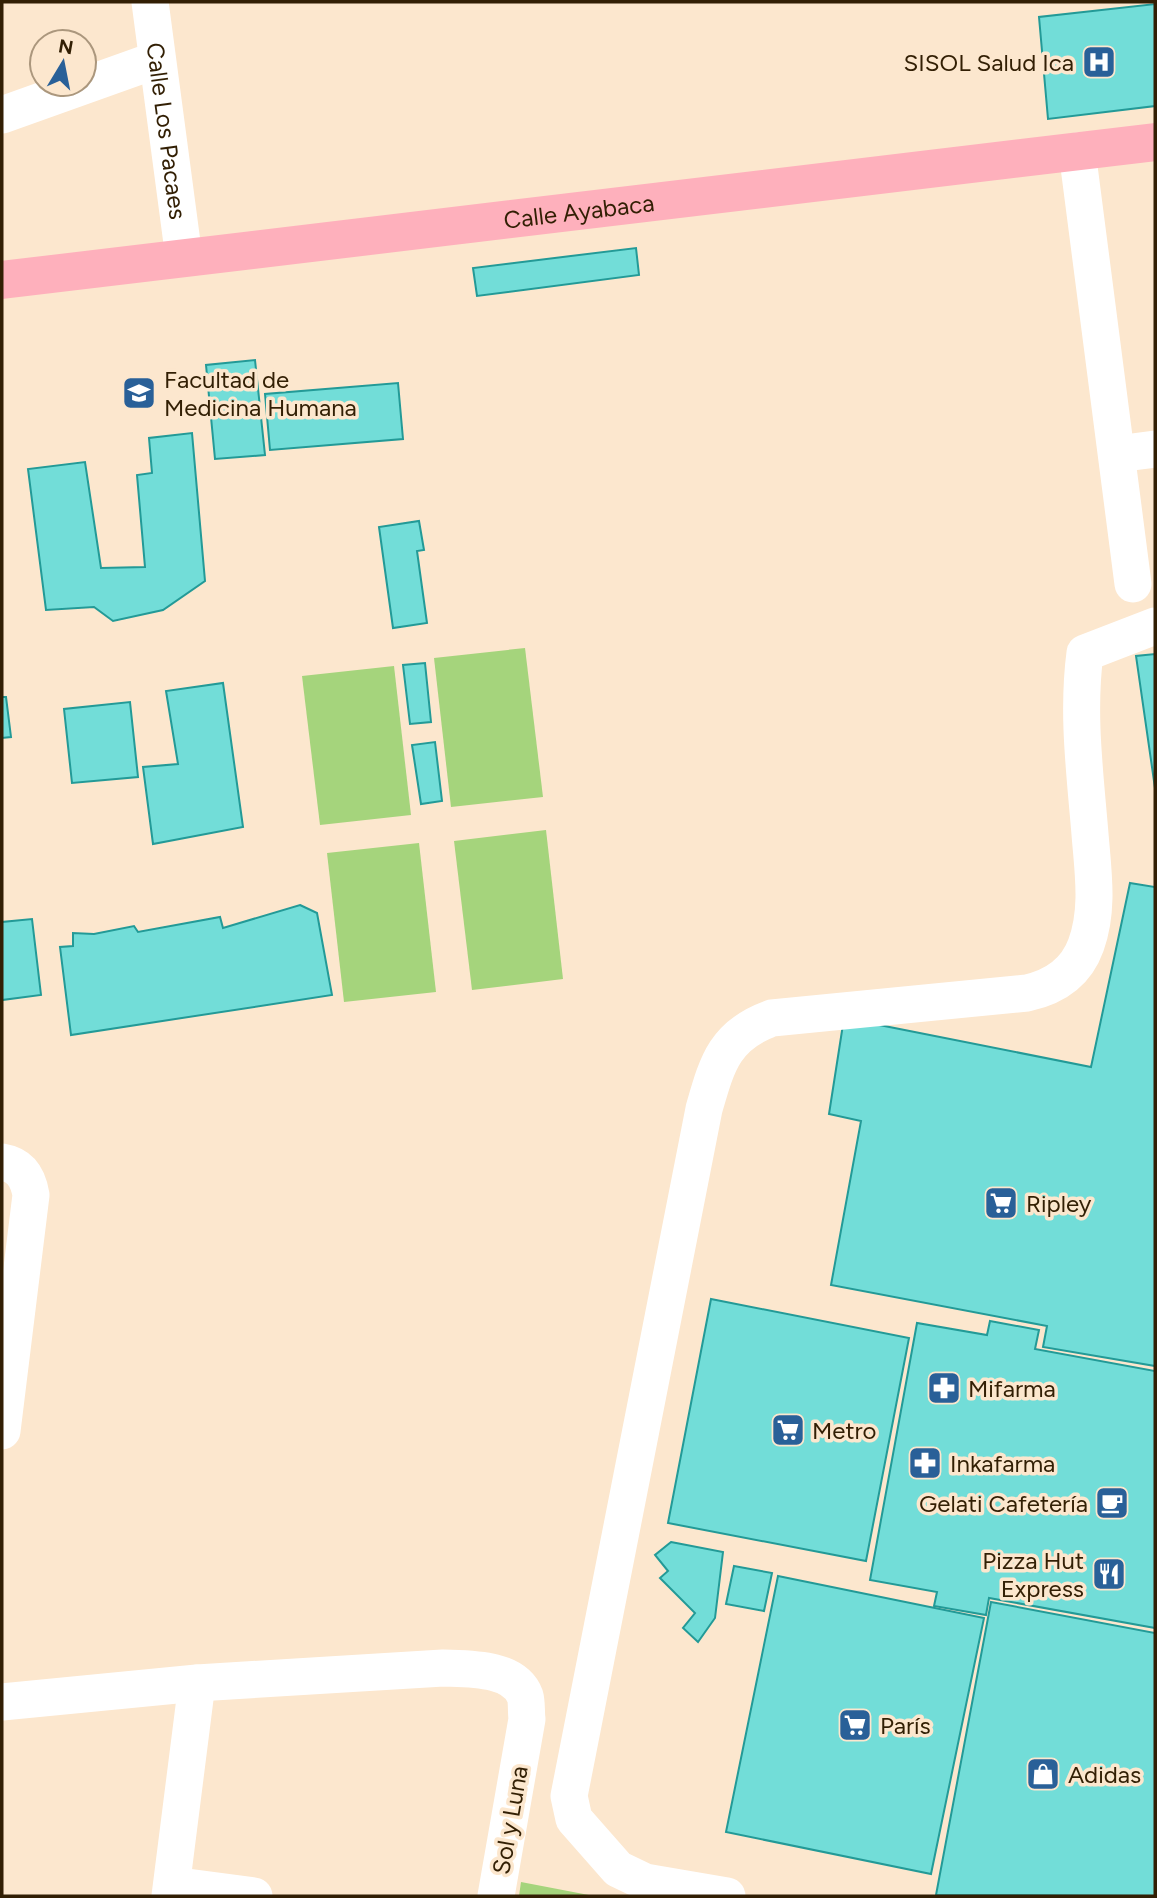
<svg xmlns="http://www.w3.org/2000/svg" width="1157" height="1898" viewBox="0 0 1157 1898" font-family="Figtree,sans-serif">
<style>
.green{fill:#a5d47c}
.building{fill:#72ddd8;stroke:#239a97;stroke-width:2}
.lines{fill:none;stroke-linecap:round;stroke-linejoin:round}
.minor{stroke:#fff;stroke-width:37}
.major{stroke:#feb0bc;stroke-width:38}
.labels{text-anchor:middle;dominant-baseline:central;stroke-width:7;stroke-linejoin:round;paint-order:stroke}
.poi-label{font-size:24px;fill:#321f04;stroke:#fce7ce;text-anchor:start}
.street-label{font-size:24px;fill:#321f04;stroke:#fce7ce}
</style>
<rect width="100%" height="100%" fill="#fce7ce"/>
<g class="green">
<polygon points="525,648 543,797 451,807 434,658"/>
<polygon points="394,666 411,815 320,825 302,676"/>
<polygon points="546,830 563,979 472,990 454,841"/>
<polygon points="419,843 436,992 344,1002 327,853"/>
<polygon points="521,1882 594,1896 519,1896"/>
</g>
<g class="building">
<polygon points="1155,4 1155,106 1048,119 1039,17"/>
<polygon points="636,248 639,275 477,296 473,268"/>
<polygon points="255,360 265,455 215,459 206,365"/>
<polygon points="398,383 403,439 270,450 265,394"/>
<polygon points="192,433 205,581 163,610 113,621 94,607 46,610 28,469 85,462 101,568 145,567 137,475 152,473 149,438"/>
<polygon points="419,521 424,550 417,551 427,623 393,628 379,527"/>
<polygon points="1155,654 1155,788 1136,656"/>
<polygon points="425,663 431,722 410,724 403,665"/>
<polygon points="223,683 243,827 153,844 143,767 178,764 166,691"/>
<polygon points="2,697 6,697 11,737 2,738"/>
<polygon points="130,702 138,777 72,783 64,709"/>
<polygon points="435,742 442,801 421,804 412,745"/>
<polygon points="1130,883 1155,887 1155,1366 1043,1347 1047,1326 831,1285 861,1121 829,1114 844,1018 1091,1067"/>
<polygon points="300,905 317,913 332,995 71,1035 60,947 73,946 73,933 94,934 134,926 138,932 220,917 223,928"/>
<polygon points="32,919 41,995 2,1000 2,922"/>
<polygon points="711,1299 909,1338 866,1561 668,1523"/>
<polygon points="990,1321 1039,1330 1035,1349 1155,1371 1155,1628 989,1598 986,1615 934,1606 937,1592 870,1580 917,1323 987,1335"/>
<polygon points="671,1542 723,1552 715,1618 698,1642 683,1628 695,1613 660,1578 668,1571 655,1555"/>
<polygon points="734,1566 772,1573 764,1611 726,1604"/>
<polygon points="778,1576 984,1618 931,1874 726,1832"/>
<polygon points="991,1602 1155,1633 1155,1896 936,1895"/>
</g>
<g class="lines">
<g class="minor">
<path id="s1" d="M150 2 184 258"/>
<polyline points="2,115 156,60"/>
<polyline points="1077,151 1133,584"/>
<polyline points="1117,454 1155,449"/>
<path d="M2 1162C20 1165 28 1177 31 1195L2 1431"/>
<path d="M2 1702 197 1683 443 1668C468 1669 514 1667 525 1696 527 1702 526 1712 527 1719L496 1896"/>
<polyline points="172,1885 254,1896"/>
<polyline points="170,1896 197,1683"/>
<path d="M727 1896 645 1882 618 1869 574 1819 569 1796 704 1109C717 1064 724 1035 772 1018L1027 993C1054 987 1076 973 1086 945 1099 909 1093 872 1090 834 1085 773 1077 714 1085 653L1155 626"/>
</g>
<path class="major" id="s2" d="M2 280 1155 142"/>
</g>
<defs>
<symbol id="hospital-square" viewBox="-11 -11 22 22"><rect x="-9" y="-9" width="18" height="18" rx="4" fill="#296098" stroke="#fce7ce"/><path d="M-5-5h3v3.5h4V-5h3V5h-3V1.5h-4V5h-3Z" fill="#fff"/></symbol>
<symbol id="school-square" viewBox="-11 -11 22 22"><rect x="-9" y="-9" width="18" height="18" rx="4" fill="#296098" stroke="#fce7ce"/><path d="M0-5L7-2L0 1L-7-2ZM-4 1L0 2.5L4 1V4Q0 6-4 4Z" fill="#fff"/></symbol>
<symbol id="supermarket-square" viewBox="-11 -11 22 22"><rect x="-9" y="-9" width="18" height="18" rx="4" fill="#296098" stroke="#fce7ce"/><path d="M-6-5.5h2.5l.6 2H6L4.5 2H-2.5L-4.4-4H-6ZM-1.5 3.2a1.3 1.3 0 1 0 .1 0ZM3 3.2a1.3 1.3 0 1 0 .1 0Z" fill="#fff"/></symbol>
<symbol id="pharmacy-square" viewBox="-11 -11 22 22"><rect x="-9" y="-9" width="18" height="18" rx="4" fill="#296098" stroke="#fce7ce"/><path d="M-2-6h4v4h4v4h-4v4h-4v-4h-4v-4h4Z" fill="#fff"/></symbol>
<symbol id="cafe-square" viewBox="-11 -11 22 22"><rect x="-9" y="-9" width="18" height="18" rx="4" fill="#296098" stroke="#fce7ce"/><path d="M-5.5-4.5H6V0H3Q3 3.5 0 3.5H-2.5Q-5.5 3.5-5.5 0ZM3-3.2v2h1.7v-2ZM-6 4.5H4V6H-6Z" fill="#fff"/></symbol>
<symbol id="restaurant-square" viewBox="-11 -11 22 22"><rect x="-9" y="-9" width="18" height="18" rx="4" fill="#296098" stroke="#fce7ce"/><path d="M-5-6h1v4h1v-4h1v4h1v-4h1v5L-1.5 .5V6h-2V.5L-5-1ZM5-6V6H3V1.5H1.5Q1.5-4 5-6Z" fill="#fff"/></symbol>
<symbol id="shop-square" viewBox="-11 -11 22 22"><rect x="-9" y="-9" width="18" height="18" rx="4" fill="#296098" stroke="#fce7ce"/><path d="M-5-2.5h2.3a2.7 3.5 0 0 1 5.4 0H5L5.5 6h-11ZM-1.5-2.5h3a1.5 2.3 0 0 0-3 0Z" fill="#fff"/></symbol>
</defs>
<g fill-rule="evenodd">
<use href="#hospital-square" x="1080" y="43" width="38" height="38"/>
<use href="#school-square" x="120" y="374" width="38" height="38"/>
<use href="#supermarket-square" x="982" y="1184" width="38" height="38"/>
<use href="#pharmacy-square" x="925" y="1369" width="38" height="38"/>
<use href="#supermarket-square" x="769" y="1411" width="38" height="38"/>
<use href="#pharmacy-square" x="906" y="1444" width="38" height="38"/>
<use href="#cafe-square" x="1093" y="1484" width="38" height="38"/>
<use href="#restaurant-square" x="1090" y="1555" width="38" height="38"/>
<use href="#supermarket-square" x="836" y="1706" width="38" height="38"/>
<use href="#shop-square" x="1024" y="1755" width="38" height="38"/>
</g>
<g class="labels">
<g class="poi-label">
<text x="1074" y="62" text-anchor="end">SISOL Salud Ica</text>
<text x="164" y="379">Facultad de<tspan x="164" dy="28">Medicina Humana</tspan></text>
<text x="1026" y="1203">Ripley</text>
<text x="968" y="1388">Mifarma</text>
<text x="812" y="1430">Metro</text>
<text x="950" y="1463">Inkafarma</text>
<text x="1088" y="1503" text-anchor="end">Gelati Cafetería</text>
<text x="1084" y="1560" text-anchor="end">Pizza Hut<tspan x="1084" dy="28">Express</tspan></text>
<text x="880" y="1725">París</text>
<text x="1068" y="1774">Adidas</text>
</g>
<g class="street-label">
<text stroke="none"><textPath href="#s1" startOffset="130">Calle Los Pacaes</textPath></text>
<text stroke="none"><textPath href="#s2" startOffset="581">Calle Ayabaca</textPath></text>
<text transform="translate(510 1820) rotate(-80)">Sol y Luna</text>
</g>
</g>
<rect width="1157" height="1898" fill="none" stroke="#321f04" stroke-width="7"/>
<g transform="translate(63 63) rotate(10)"><circle r="33" fill="#fce7ce" stroke="#ab977d" stroke-width="2"/>
<path d="M0-5L12 26L0 18L-12 26Z" fill="#296098"/>
<text y="-10" font-size="19" font-weight="bold" text-anchor="middle" fill="#321f04">N</text>
</g>
</svg>
